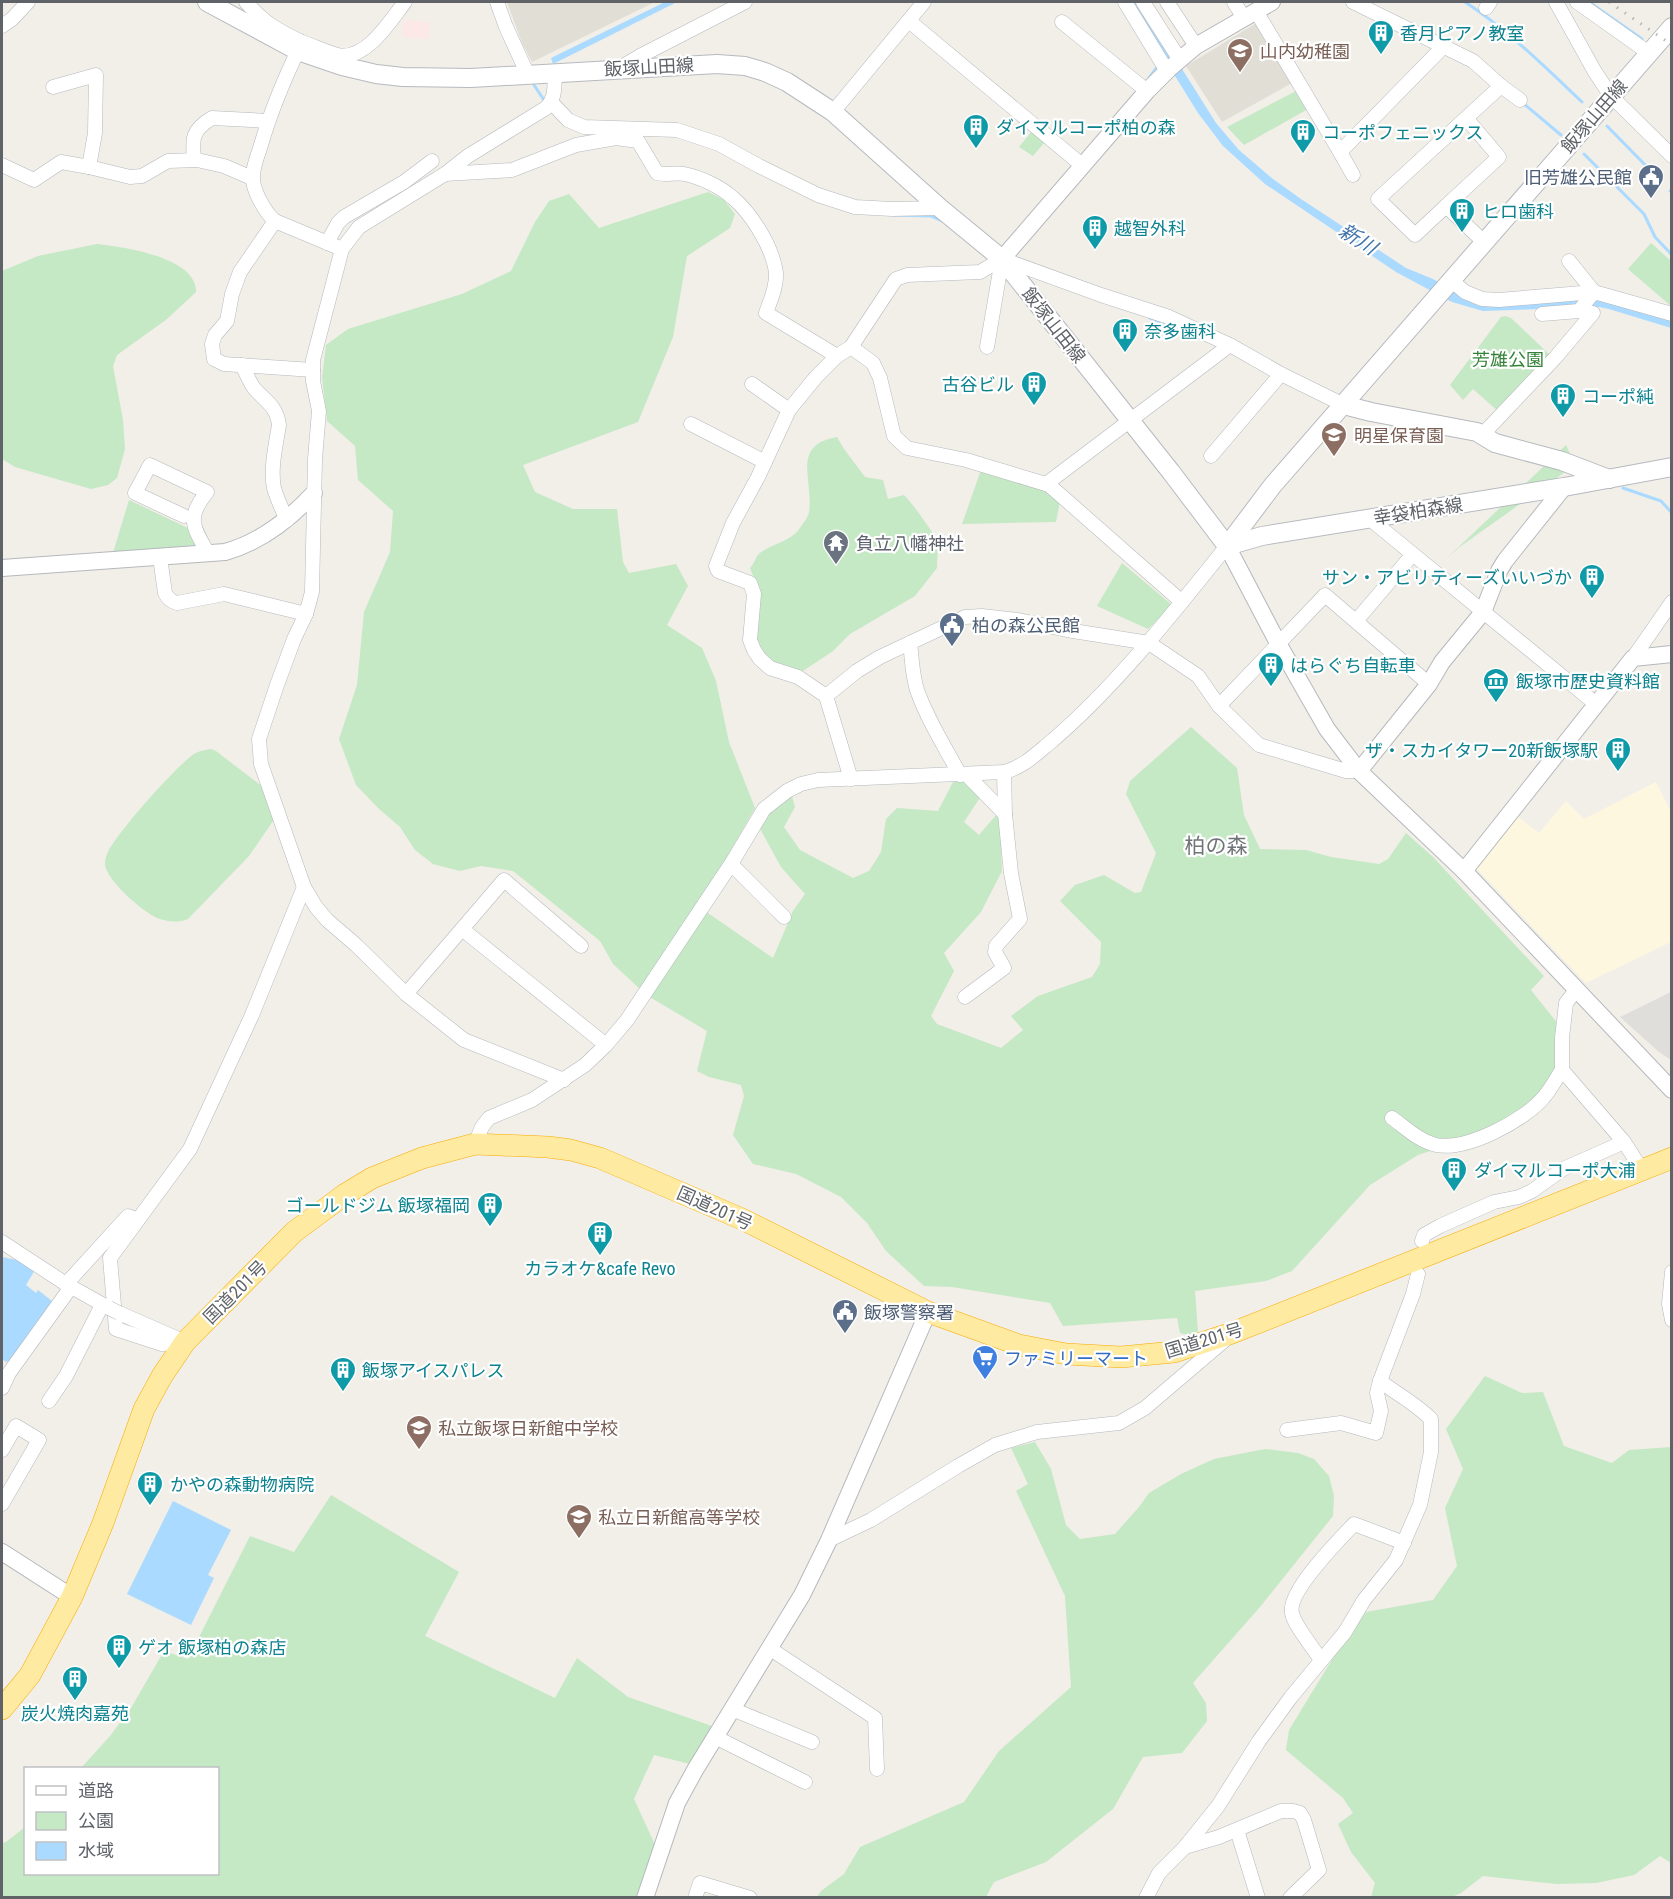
<svg xmlns="http://www.w3.org/2000/svg" width="1673" height="1899" viewBox="0 0 1673 1899" font-family="'Roboto Condensed','Noto Sans JP',sans-serif">
<style>
.commercial{fill:#fef7e0}
.industrial{fill:#e0deda}
.education{fill:#e1ded6}
.medical{fill:#fce8e6}
.green{fill:#c5e8c5}
.water{fill:#aadaff}
.lines{fill:none;stroke-linecap:round;stroke-linejoin:round}
.stream{stroke:#aadaff;stroke-width:3}
.minor-casing{stroke:#b5b8bc;stroke-width:15}
.tertiary-casing{stroke:#b5b8bc;stroke-width:18}
.secondary-casing{stroke:#b6babf;stroke-width:20}
.trunk-casing{stroke:#f9ab00;stroke-width:22}
.minor{stroke:#fff;stroke-width:14}
.tertiary{stroke:#fff;stroke-width:16}
.secondary{stroke:#fff;stroke-width:18}
.trunk{stroke:#feeaa1;stroke-width:21}
.rail{stroke:#b6b7b8;stroke-width:3;stroke-dasharray:1.5 8;stroke-linecap:butt}
.minor-bridge-casing{stroke:#b5b8bc;stroke-width:15;stroke-linecap:butt}
.minor-bridge{stroke:#fff;stroke-width:14}
.labels{text-anchor:middle;dominant-baseline:central;stroke-width:4.5;stroke-linejoin:round;paint-order:stroke}
.culture-label{font-size:18px;fill:#0d838f;stroke:#fff;text-anchor:start}
.education-label{font-size:18px;fill:#785e54;stroke:#fff;text-anchor:start}
.street-label{font-size:18px;fill:#5f6368;stroke:#fff}
.service-label{font-size:18px;fill:#4e5e75;stroke:#fff;text-anchor:start}
.park-label{font-size:18px;fill:#348238;stroke:#fff}
.worship-label{font-size:18px;fill:#5b616d;stroke:#fff;text-anchor:start}
.shop-label{font-size:18px;fill:#366cbe;stroke:#fff;text-anchor:start}
.water-label{font-size:20px;font-style:italic;fill:#4174aa;stroke:#fff}
.quarter-label{font-size:21px;fill:#70757a;stroke:#fff}
</style>
<rect width="100%" height="100%" fill="#f1efe8"/>
<polygon class="commercial" points="1656,782 1671,812 1671,942 1586,983 1476,868 1515,814 1539,833 1566,801 1584,819"/>
<polygon class="industrial" points="1671,992 1671,1060 1659,1052 1620,1017"/>
<g class="education">
<polygon points="507,2 655,2 532,62 522,43"/>
<polygon points="1258,22 1292,83 1222,122 1186,66"/>
</g>
<polygon class="medical" points="403,20 430,22 429,39 402,37"/>
<g class="green">
<polygon points="1296,91 1308,109 1244,145 1227,127"/>
<polygon points="1032,131 1044,143 1033,156 1019,147"/>
<polygon points="708,192 724,200 735,214 730,228 687,256 673,337 638,422 523,465 535,492 573,509 617,509 623,562 629,573 676,564 688,586 667,625 702,648 716,681 729,742 755,808 725,860 640,989 613,964 600,941 513,871 481,866 460,871 433,864 415,850 400,827 378,808 356,785 339,739 357,685 364,612 390,552 393,511 358,480 355,446 327,421 322,377 326,345 348,329 462,294 511,271 535,222 549,201 569,194 599,228"/>
<polygon points="1651,243 1671,261 1671,306 1628,269"/>
<path d="M97 244C123 247 197 257 196 292L167 319 117 355 113 366 123 420 125 449 117 478 108 485 91 489 15 467 2 459V271L38 256Z"/>
<polygon points="1505,316 1511,318 1552,357 1500,413 1473,389 1463,400 1450,385 1501,317"/>
<path d="M837 437 844 449 865 477 883 480 888 499 904 495C918 510 926 524 938 540L937 568 915 596 850 634 833 651 803 671H793L773 664 760 651 756 640 759 591 750 568C753 565 755 560 757 556 768 544 790 543 800 528 803 523 808 518 809 512 814 481 790 445 837 437Z"/>
<polygon points="1566,445 1575,465 1461,546 1445,560"/>
<polygon points="981,470 1043,488 1060,501 1056,522 962,524"/>
<polygon points="129,500 190,529 197,547 113,553"/>
<polygon points="1122,563 1172,605 1148,629 1097,606"/>
<path d="M1191 727 1237 768 1244 815 1260 849 1306 850 1331 857 1379 864 1388 859 1406 833 1433 857 1544 976 1531 990 1558 1024V1069L1526 1110 1479 1135 1418 1155 1370 1185 1292 1271 1266 1281 1195 1291 1198 1332 1188 1335 1180 1333 1177 1318 1063 1326 1050 1303 952 1287 924 1286 886 1251 867 1223 841 1197 796 1174 753 1164 733 1135 744 1096 741 1085 709 1077 697 1071 707 1031 648 996 705 911 773 958 793 911 805 894 781 867 760 829C767 815 776 802 792 796L795 807 784 827 800 850 853 878 869 871 881 852 886 819 897 808 938 811 953 782H967L981 796 964 822 979 835 997 814 1000 818 1002 871 981 912 944 953 954 971 931 1016 937 1024 1001 1048 1023 1030 1011 1016 1038 996 1092 977 1100 964 1101 942 1060 901 1075 885 1104 875 1135 893 1141 892 1156 853 1126 794 1130 781Z"/>
<path d="M211 749 216 751 264 788 275 811 273 821 249 856 188 919C177 923 168 922 157 918 143 912 104 879 105 863 105 860 106 857 107 854 114 836 177 765 194 754 199 751 205 750 211 749Z"/>
<polygon points="1485,1376 1522,1393 1543,1392 1564,1446 1612,1463 1629,1450 1671,1447 1671,1863 1660,1856 1634,1875 1596,1883 1556,1884 1483,1876 1461,1893 1452,1897 1371,1897 1375,1883 1351,1852 1338,1824 1353,1813 1343,1798 1286,1750 1289,1730 1333,1658 1366,1612 1433,1600 1457,1566 1445,1508 1463,1469 1446,1429"/>
<polygon points="1035,1442 1051,1469 1066,1525 1080,1539 1115,1534 1139,1507 1149,1493 1181,1474 1214,1459 1265,1449 1298,1453 1314,1459 1329,1476 1334,1496 1333,1516 1260,1607 1193,1683 1206,1703 1207,1721 1182,1753 1143,1757 1113,1809 1046,1862 994,1882 986,1897 817,1897 821,1891 844,1874 860,1847 964,1802 999,1751 1071,1687 1065,1596 1016,1491 1028,1484 1011,1448"/>
<polygon points="331,1495 459,1572 425,1636 555,1698 577,1658 628,1697 712,1726 690,1764 654,1755 634,1799 656,1847 639,1897 2,1897 2,1843 6,1842 25,1827 26,1874 218,1874 218,1768 81,1768 110,1736 131,1708 164,1651 188,1659 250,1536 294,1552"/>
</g>
<g class="water">
<polygon points="665,2 677,2 553,64 551,58"/>
<polygon points="1129,2 1140,2 1216,123 1239,150 1273,179 1301,199 1406,268 1433,279 1462,295 1594,298 1671,316 1671,328 1609,309 1599,307 1483,311 1452,302 1396,272 1265,184 1223,146 1198,113"/>
<polygon points="2,1257 22,1261 35,1270 26,1285 36,1293 38,1290 52,1301 11,1360 6,1362 2,1359"/>
<polygon points="173,1501 231,1530 208,1575 214,1578 191,1625 127,1594"/>
</g>
<g class="lines">
<g class="stream">
<path d="M1465 2C1508 30 1545 67 1582 102"/>
<polyline points="1589,2 1642,39"/>
<polyline points="1149,78 1158,66"/>
<polyline points="534,85 544,100"/>
<polyline points="1523,103 1561,135"/>
<polyline points="1607,126 1654,174"/>
<polyline points="1584,154 1644,214 1655,237 1672,255"/>
<polyline points="1670,191 1672,192"/>
<polyline points="894,215 931,216 943,221"/>
<polyline points="1150,318 1174,327"/>
<polyline points="1623,488 1661,501 1672,513"/>
</g>
<defs>
<g id="minor">
<path d="M246 2C264 23 277 30 302 42"/>
<polyline points="497,2 506,27 528,75"/>
<polyline points="1125,2 1167,71"/>
<polyline points="1143,2 1180,60"/>
<polyline points="1167,2 1196,46"/>
<polyline points="1234,2 1244,18"/>
<polyline points="1353,2 1473,61 1501,86 1378,199 1415,235 1446,206 1484,242"/>
<polyline points="1556,2 1595,72 1611,96 1672,156"/>
<polyline points="1577,2 1649,53"/>
<polyline points="1486,8 1490,2"/>
<polyline points="1256,11 1340,152"/>
<polyline points="909,21 1083,166"/>
<polyline points="1062,22 1147,91"/>
<polyline points="2,26 12,19 28,2"/>
<polyline points="620,68 640,56 745,2"/>
<path d="M555 74C554 87 556 98 546 108L468 156 445 174 359 227 342 249 313 360V381L319 411 315 459 312 592 306 614 294 639 277 685 259 739 261 764 304 887 316 907 327 920 356 945 406 994 464 1040 564 1080"/>
<polyline points="1501,86 1520,100"/>
<polyline points="53,87 96,75 95,133 89,167"/>
<polyline points="551,102 568,120 584,127 677,130 719,144 759,166 818,195 855,207 892,209 940,208"/>
<polyline points="833,112 924,2"/>
<path d="M194 160C192 138 192 130 212 118L268 121"/>
<polyline points="2,165 34,180 61,162 89,167 130,177 142,176 168,161 197,160 224,166 252,178"/>
<path d="M445 174 512 170 576 145 616 138 638 141 657 173C666 176 674 172 684 174 700 177 721 187 733 198 752 214 773 248 776 273 777 287 770 301 766 313L837 356"/>
<polyline points="1353,175 1340,152 1445,45"/>
<polyline points="1446,206 1499,157 1466,118"/>
<polyline points="275,221 240,272 232,294 227,321 215,335 212,344 214,359 224,364 313,370"/>
<polyline points="327,243 338,223 344,217 404,182 432,161"/>
<path d="M342 249 275 221C265 212 252 190 253 176 253 166 258 155 261 145 271 110 286 75 302 42 314 46 326 52 338 55 366 61 390 21 405 2"/>
<polyline points="1569,261 1594,292"/>
<polyline points="1452,281 1465,292 1482,299 1499,300 1594,292"/>
<polyline points="1542,314 1579,311 1594,292 1672,314"/>
<polyline points="851,347 873,363 880,378 894,436 907,448 966,460 1049,485 1182,602"/>
<polyline points="987,347 1002,259"/>
<path d="M242 365C246 373 249 381 254 388 265 401 277 406 279 425 276 444 270 469 274 488 277 499 282 509 287 520"/>
<polyline points="752,384 789,410"/>
<polyline points="691,424 765,462"/>
<polyline points="1482,435 1555,358 1593,313"/>
<polyline points="1211,456 1281,374"/>
<polyline points="1046,484 1230,345"/>
<path d="M184 516 135 493 150 465 207 492C186 518 193 527 208 553"/>
<polyline points="1370,519 1596,704"/>
<path d="M160 557 165 593C168 599 171 601 177 603L224 594 306 614"/>
<polyline points="1356,621 1413,554"/>
<path d="M910 643C912 658 912 674 917 690 927 719 945 747 960 775"/>
<polyline points="1633,658 1672,602"/>
<polyline points="826,696 857,671 880,657 965,617 982,616 1018,620 1067,630 1149,643 1198,676 1219,706 1259,745 1346,771 1359,771"/>
<polyline points="1219,706 1325,595 1429,684"/>
<polyline points="1004,772 1005,814"/>
<polyline points="851,779 826,696 798,677 770,668 760,659 754,650 750,640 754,594 750,583 718,571 716,566 733,523 758,477 789,410 816,377 837,356 851,347 896,279 907,275 980,272 1002,259 1101,295 1169,317 1230,345 1281,374 1344,405"/>
<polyline points="731,864 784,917"/>
<polyline points="462,929 504,880 581,946"/>
<polyline points="1577,989 1566,1003 1562,1038 1562,1070 1624,1142 1642,1170"/>
<polyline points="406,994 462,929 606,1045"/>
<polyline points="965,997 1004,968 995,952 996,946 1020,919 1011,873 1005,814 966,774"/>
<path d="M1392 1118C1406 1128 1419 1141 1436 1145 1467 1151 1525 1120 1544 1097 1551 1089 1556 1079 1562 1070"/>
<path d="M475 1144 482 1127 489 1118 532 1100 585 1065 606 1045 627 1020 731 864 764 809 787 791 801 784 818 780 1004 772C1024 767 1037 753 1053 740 1119 683 1172 614 1227 546"/>
<polyline points="1422,1241 1424,1235 1440,1226 1494,1202 1519,1197 1532,1191 1563,1169 1624,1142"/>
<polyline points="2,1242 66,1284 109,1308"/>
<polyline points="1672,1272 1669,1304 1672,1320"/>
<polyline points="66,1284 128,1216 138,1220"/>
<polyline points="119,1313 183,1341"/>
<polyline points="185,1342 162,1344 116,1329 110,1258 190,1149 252,1015 304,887"/>
<polyline points="2,1388 9,1373 71,1287"/>
<polyline points="49,1401 66,1376 102,1305"/>
<polyline points="1287,1430 1341,1423 1376,1433 1381,1411 1377,1393 1380,1381"/>
<polyline points="2,1450 16,1426 39,1440 2,1504"/>
<polyline points="829,1540 871,1520 958,1466 995,1445 1037,1432 1119,1423 1145,1408 1226,1339"/>
<polyline points="769,1648 875,1718 877,1769"/>
<path d="M1321 1660C1314 1649 1294 1625 1292 1613 1287 1592 1339 1540 1354 1524L1404 1543"/>
<polyline points="732,1709 812,1742"/>
<polyline points="715,1737 805,1782"/>
<polyline points="1237,1830 1258,1898"/>
<polyline points="1185,1847 1219,1837 1281,1811 1293,1811 1300,1813 1304,1820 1319,1870 1290,1898"/>
<polyline points="695,1898 700,1883 750,1898"/>
<path d="M1146 1898 1159 1873 1185 1847 1218 1806 1259 1741 1291 1697 1345 1632 1364 1600 1396 1560 1420 1505 1431 1452V1419C1416 1404 1397 1394 1380 1381L1413 1294 1418 1274"/>
</g>
<g id="tertiary">
<polyline points="1002,259 1147,91 1169,69 1196,46 1272,2"/>
<polyline points="1227,546 1279,645 1327,729 1359,771 1464,871 1672,1090"/>
<path d="M2 568 225 552C261 542 289 520 314 493"/>
<polyline points="1359,771 1429,684 1442,662 1483,612 1499,571 1505,561 1564,487"/>
<polyline points="1464,871 1633,658 1672,654"/>
<polyline points="2,1552 72,1597"/>
<polyline points="645,1898 677,1803 695,1770 802,1595 829,1540 928,1312"/>
</g>
<g id="secondary">
<polyline points="207,2 298,51 342,66 376,74 403,77 471,78 717,64 745,66 765,72 787,82 833,112 940,208 1002,259 1171,472 1227,546"/>
<polyline points="1344,405 1371,412 1477,432 1495,443 1562,461 1609,479"/>
<polyline points="1227,546 1273,485 1672,27"/>
<polyline points="1227,546 1262,536 1564,487 1672,467"/>
</g>
<polyline id="trunk" points="2,1709 30,1675 72,1597 103,1523 144,1409 162,1376 185,1342 294,1232 344,1195 372,1178 422,1158 475,1144 548,1147 571,1150 600,1158 742,1219 928,1312 1019,1345 1066,1354 1121,1357 1174,1352 1232,1333 1672,1158"/>
</defs>
<use href="#minor" class="minor-casing"/>
<use href="#tertiary" class="tertiary-casing"/>
<use href="#secondary" class="secondary-casing"/>
<use href="#trunk" class="trunk-casing"/>
<use href="#minor" class="minor"/>
<use href="#tertiary" class="tertiary"/>
<use href="#secondary" class="secondary"/>
<use href="#trunk" class="trunk"/>
<polyline class="rail" points="1609,2 1672,45"/>
<defs>
<polyline id="minor-bridge" points="109,1308 119,1313"/>
</defs>
<use href="#minor-bridge" class="minor-bridge-casing"/>
<use href="#minor-bridge" class="minor-bridge"/>
</g>
<defs>
<symbol id="building-pin" viewBox="-11 -11 22 30"><path d="M0 17L-7.5 6A9.5 9.5 0 1 1 7.5 6Z" fill="#0f9aa8" stroke="#fff"/><path d="M-4-6H4V6H1V3H-1V6H-4ZM-2.5-4.3h1.7v1.8h-1.7ZM.8-4.3h1.7v1.8H.8ZM-2.5-1h1.7V.8h-1.7ZM.8-1h1.7V.8H.8Z" fill="#fff"/></symbol>
<symbol id="school-pin" viewBox="-11 -11 22 30"><path d="M0 17L-7.5 6A9.5 9.5 0 1 1 7.5 6Z" fill="#8d6e63" stroke="#fff"/><path d="M0-5L7-2L0 1L-7-2ZM-4 1L0 2.5L4 1V4Q0 6-4 4Z" fill="#fff"/></symbol>
<symbol id="civic-pin" viewBox="-11 -11 22 30"><path d="M0 17L-7.5 6A9.5 9.5 0 1 1 7.5 6Z" fill="#5c6f8a" stroke="#fff"/><path d="M-.6-6.5H3V-4.5H.6V-3L4-1V1h2V6H-6V1h2V-1L-.6-3ZM-1.2 2.5V6h2.4V2.5Z" fill="#fff"/></symbol>
<symbol id="temple-pin" viewBox="-11 -11 22 30"><path d="M0 17L-7.5 6A9.5 9.5 0 1 1 7.5 6Z" fill="#6b7280" stroke="#fff"/><path d="M0-6L5-2H3V0L6.5 2.5H4V6H1.5V3h-3V6H-4V2.5H-6.5L-3 0V-2H-5Z" fill="#fff"/></symbol>
<symbol id="museum-pin" viewBox="-11 -11 22 30"><path d="M0 17L-7.5 6A9.5 9.5 0 1 1 7.5 6Z" fill="#0f9aa8" stroke="#fff"/><path d="M0-6L6-3V-2H-6V-3ZM-5-1h2V3h-2ZM-1-1h2V3h-2ZM3-1h2V3H3ZM-6 4H6V6H-6Z" fill="#fff"/></symbol>
<symbol id="supermarket-pin" viewBox="-11 -11 22 30"><path d="M0 17L-7.5 6A9.5 9.5 0 1 1 7.5 6Z" fill="#3f7fe0" stroke="#fff"/><path d="M-6-5.5h2.5l.6 2H6L4.5 2H-2.5L-4.4-4H-6ZM-1.5 3.2a1.3 1.3 0 1 0 .1 0ZM3 3.2a1.3 1.3 0 1 0 .1 0Z" fill="#fff"/></symbol>
</defs>
<g fill-rule="evenodd">
<use href="#building-pin" x="1366" y="18" width="30" height="40"/>
<use href="#school-pin" x="1225" y="36" width="30" height="40"/>
<use href="#building-pin" x="961" y="112" width="30" height="40"/>
<use href="#building-pin" x="1288" y="117" width="30" height="40"/>
<use href="#civic-pin" x="1636" y="162" width="30" height="40"/>
<use href="#building-pin" x="1447" y="196" width="30" height="40"/>
<use href="#building-pin" x="1080" y="213" width="30" height="40"/>
<use href="#building-pin" x="1110" y="316" width="30" height="40"/>
<use href="#building-pin" x="1019" y="369" width="30" height="40"/>
<use href="#building-pin" x="1548" y="381" width="30" height="40"/>
<use href="#school-pin" x="1319" y="420" width="30" height="40"/>
<use href="#temple-pin" x="821" y="528" width="30" height="40"/>
<use href="#building-pin" x="1577" y="562" width="30" height="40"/>
<use href="#civic-pin" x="937" y="610" width="30" height="40"/>
<use href="#building-pin" x="1256" y="650" width="30" height="40"/>
<use href="#museum-pin" x="1481" y="666" width="30" height="40"/>
<use href="#building-pin" x="1603" y="735" width="30" height="40"/>
<use href="#building-pin" x="1439" y="1155" width="30" height="40"/>
<use href="#building-pin" x="475" y="1190" width="30" height="40"/>
<use href="#building-pin" x="585" y="1219" width="30" height="40"/>
<use href="#civic-pin" x="830" y="1297" width="30" height="40"/>
<use href="#supermarket-pin" x="970" y="1343" width="30" height="40"/>
<use href="#building-pin" x="328" y="1355" width="30" height="40"/>
<use href="#school-pin" x="404" y="1413" width="30" height="40"/>
<use href="#building-pin" x="135" y="1469" width="30" height="40"/>
<use href="#school-pin" x="564" y="1502" width="30" height="40"/>
<use href="#building-pin" x="104" y="1632" width="30" height="40"/>
<use href="#building-pin" x="60" y="1664" width="30" height="40"/>
</g>
<g class="labels">
<g class="culture-label">
<text x="1400" y="33">香月ピアノ教室</text>
<text x="996" y="127">ダイマルコーポ柏の森</text>
<text x="1322" y="132">コーポフェニックス</text>
<text x="1482" y="211">ヒロ歯科</text>
<text x="1114" y="228">越智外科</text>
<text x="1144" y="331">奈多歯科</text>
<text x="1014" y="384" text-anchor="end">古谷ビル</text>
<text x="1582" y="396">コーポ純</text>
<text x="1572" y="577" text-anchor="end">サン・アビリティーズいいづか</text>
<text x="1290" y="665">はらぐち自転車</text>
<text x="1516" y="681">飯塚市歴史資料館</text>
<text x="1598" y="750" text-anchor="end">ザ・スカイタワー20新飯塚駅</text>
<text x="1474" y="1170">ダイマルコーポ大浦</text>
<text x="470" y="1205" text-anchor="end">ゴールドジム 飯塚福岡</text>
<text x="600" y="1268" text-anchor="middle">カラオケ&amp;cafe Revo</text>
<text x="362" y="1370">飯塚アイスパレス</text>
<text x="170" y="1484">かやの森動物病院</text>
<text x="138" y="1647">ゲオ 飯塚柏の森店</text>
<text x="75" y="1713" text-anchor="middle">炭火焼肉嘉苑</text>
</g>
<g class="education-label">
<text x="1260" y="51">山内幼稚園</text>
<text x="1354" y="435">明星保育園</text>
<text x="438" y="1428">私立飯塚日新館中学校</text>
<text x="598" y="1517">私立日新館高等学校</text>
</g>
<g class="street-label">
<text transform="translate(649 67) rotate(-3)">飯塚山田線</text>
<text transform="translate(1594 116) rotate(-49)">飯塚山田線</text>
<text transform="translate(1054 325) rotate(52)">飯塚山田線</text>
<text transform="translate(1418 511) rotate(-9)">幸袋柏森線</text>
<text transform="translate(715 1208) rotate(24)">国道201号</text>
<text transform="translate(235 1292) rotate(-45)">国道201号</text>
<text transform="translate(1204 1340) rotate(-17)">国道201号</text>
</g>
<g class="service-label">
<text x="1632" y="177" text-anchor="end">旧芳雄公民館</text>
<text x="972" y="625">柏の森公民館</text>
<text x="864" y="1312">飯塚警察署</text>
</g>
<g class="park-label">
<text x="1508" y="359">芳雄公園</text>
</g>
<g class="worship-label">
<text x="856" y="543">負立八幡神社</text>
</g>
<g class="shop-label">
<text x="1004" y="1358">ファミリーマート</text>
</g>
<g class="water-label">
<text transform="translate(1358 239) rotate(32)">新川</text>
</g>
<g class="quarter-label">
<text x="1216" y="846">柏の森</text>
</g>
</g>
<rect width="1673" height="1899" fill="none" stroke="#5f6368" stroke-width="6"/>
<rect x="24" y="1767" width="195" height="108" fill="#ffffff" stroke="#bfc1c3" stroke-width="1.5"/>
<rect x="36" y="1786" width="30" height="9" fill="#ffffff" stroke="#bfc1c3" stroke-width="1.5"/>
<text x="78" y="1797" font-size="18" fill="#5f6368">道路</text>
<rect x="36" y="1812" width="30" height="18" fill="#c5e8c5" stroke="#bfc1c3" stroke-width="1.5"/>
<text x="78" y="1827" font-size="18" fill="#5f6368">公園</text>
<rect x="36" y="1842" width="30" height="18" fill="#aadaff" stroke="#bfc1c3" stroke-width="1.5"/>
<text x="78" y="1857" font-size="18" fill="#5f6368">水域</text>
</svg>
